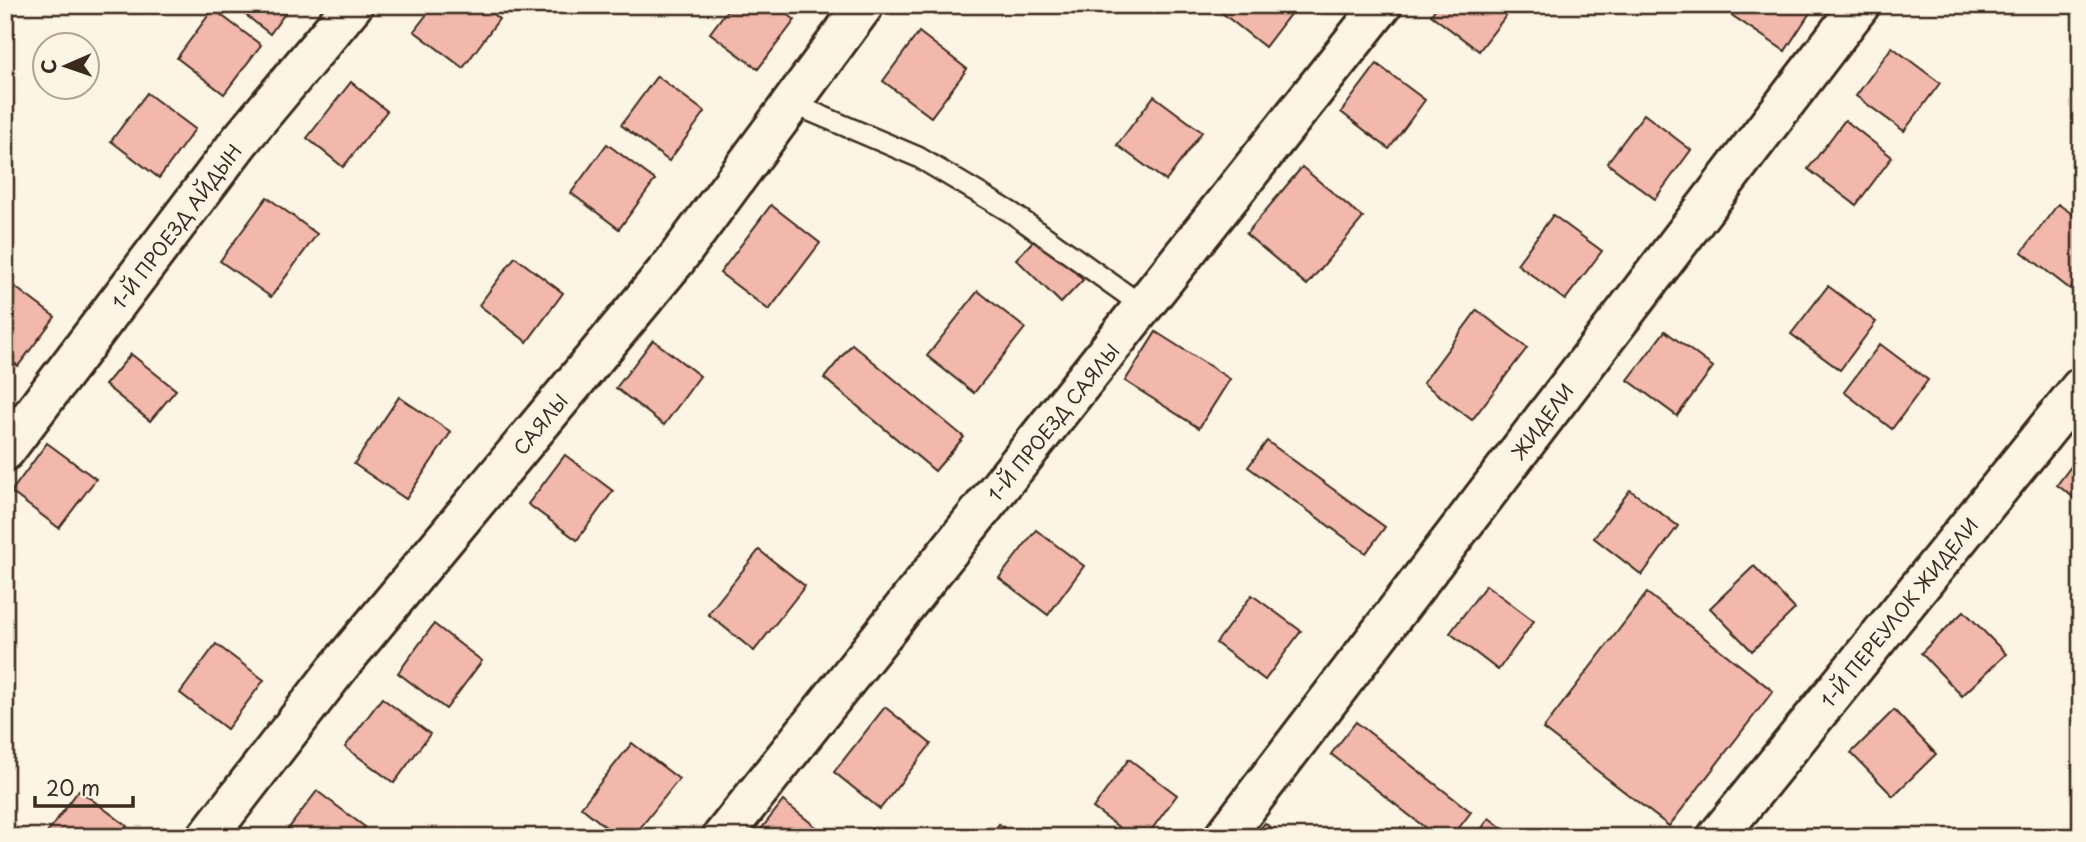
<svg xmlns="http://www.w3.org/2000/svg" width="2086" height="842" viewBox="0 0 2086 842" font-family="'Playpen Sans',sans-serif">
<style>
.building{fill:#f2b8ab;stroke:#3b2a1e;stroke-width:2}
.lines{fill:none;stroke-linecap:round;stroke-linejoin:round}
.service-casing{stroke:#3b2a1e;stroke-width:24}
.minor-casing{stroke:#3b2a1e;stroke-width:44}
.service{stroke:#fcf5e5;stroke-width:19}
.minor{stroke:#fcf5e5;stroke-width:38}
.labels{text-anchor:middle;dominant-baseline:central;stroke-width:5;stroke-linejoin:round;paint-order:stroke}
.street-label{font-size:19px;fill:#3b2a1e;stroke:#fcf5e5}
</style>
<rect width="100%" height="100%" fill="#fcf5e5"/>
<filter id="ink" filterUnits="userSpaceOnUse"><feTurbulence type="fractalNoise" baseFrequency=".0143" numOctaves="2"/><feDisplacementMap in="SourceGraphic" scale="14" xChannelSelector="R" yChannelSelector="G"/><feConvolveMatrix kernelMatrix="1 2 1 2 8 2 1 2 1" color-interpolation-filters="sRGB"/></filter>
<g filter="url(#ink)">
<g class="building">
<polygon points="233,5 291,5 270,34"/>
<polygon points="434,5 481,5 499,19 463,68 414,31"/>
<polygon points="731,5 775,5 795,20 758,69 710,33"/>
<polygon points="1212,5 1297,5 1265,47"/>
<polygon points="1438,5 1514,5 1479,51 1431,15"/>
<polygon points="1723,5 1815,5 1785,51 1721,8"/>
<polygon points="213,9 261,45 224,94 177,58"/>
<polygon points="919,32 967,69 931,117 883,81"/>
<polygon points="1892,47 1940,83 1904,131 1856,96"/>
<polygon points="1377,64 1425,100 1389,149 1341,112"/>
<polygon points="657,76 705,112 669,161 621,125"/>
<polygon points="351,82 387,111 343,167 307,138"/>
<polygon points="147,93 195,129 159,178 111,141"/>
<polygon points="1154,96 1202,132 1166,181 1117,145"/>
<polygon points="1644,114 1691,150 1655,199 1607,163"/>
<polygon points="1845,120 1892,157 1856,205 1808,169"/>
<polygon points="607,144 655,180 619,229 571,193"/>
<polygon points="1302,167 1363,218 1307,285 1246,234"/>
<polygon points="267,197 317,234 271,297 220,261"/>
<polygon points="2058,204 2081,220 2081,274 2070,289 2022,252"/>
<polygon points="771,205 820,243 769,310 720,273"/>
<polygon points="1553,215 1602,251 1565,300 1517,264"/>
<polygon points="1038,236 1083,280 1061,303 1016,259"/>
<polygon points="515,257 563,293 527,342 479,305"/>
<polygon points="7,281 55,317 18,366 5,356"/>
<polygon points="1828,286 1876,322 1840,370 1791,334"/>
<polygon points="978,291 1025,328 974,393 927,356"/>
<polygon points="1477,310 1527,348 1472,420 1423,383"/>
<polygon points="1665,331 1713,367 1677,416 1628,380"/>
<polygon points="1156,332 1230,379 1199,428 1125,381"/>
<polygon points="653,340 700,376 664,425 616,388"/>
<polygon points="852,344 964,437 935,471 824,378"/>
<polygon points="1880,344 1928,380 1892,429 1844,392"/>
<polygon points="131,354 176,390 150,421 105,385"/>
<polygon points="399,397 451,432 406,499 354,464"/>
<polygon points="1267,441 1385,527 1366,553 1248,467"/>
<polygon points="47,443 96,479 59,528 11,492"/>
<polygon points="2081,453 2081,503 2057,485"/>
<polygon points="565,455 613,491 577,540 528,504"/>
<polygon points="1630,490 1678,526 1642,575 1594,538"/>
<polygon points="1036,530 1084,566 1048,615 999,578"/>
<polygon points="759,550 805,586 754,651 708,614"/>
<polygon points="1754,566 1795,609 1752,651 1710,608"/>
<polygon points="1486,585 1534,621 1498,670 1450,633"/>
<polygon points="1647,593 1773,691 1669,826 1543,729"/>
<polygon points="1252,595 1301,631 1265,680 1216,643"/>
<polygon points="1964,611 2006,654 1962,696 1921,653"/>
<polygon points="434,624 482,661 446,709 398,673"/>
<polygon points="216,644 264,680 227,729 180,693"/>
<polygon points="382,698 430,734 394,783 345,747"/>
<polygon points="885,707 931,744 880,809 834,772"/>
<polygon points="1894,710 1936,754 1893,796 1851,753"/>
<polygon points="1356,722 1471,812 1452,837 1437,837 1331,754"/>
<polygon points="632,743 679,779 633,837 618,837 581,807"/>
<polygon points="1129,759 1177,795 1146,837 1132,837 1093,808"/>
<polygon points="79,790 127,826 119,837 44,837"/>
<polygon points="317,791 365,827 358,837 282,837"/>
<polygon points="783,801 829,837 755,837"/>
<polygon points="1489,818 1514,837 1476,837"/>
<polygon points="1265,823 1283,837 1254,837"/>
<polygon points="999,824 1017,837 989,837"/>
</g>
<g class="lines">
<defs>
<polyline id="service" points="791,103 918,157 1012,213 1144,307"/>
<g id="minor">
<polyline points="5,451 239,142 353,5"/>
<polyline points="207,837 337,669 676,260 864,5"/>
<polyline points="722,837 1382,5"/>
<polyline points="1224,837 1860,5"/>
<polyline points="1717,837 2081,387"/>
</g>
</defs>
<use href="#service" class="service-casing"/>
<use href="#minor" class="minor-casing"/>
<use href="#service" class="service"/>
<use href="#minor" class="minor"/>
</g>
</g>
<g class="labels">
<g class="street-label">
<text transform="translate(176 226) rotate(-53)">1-Й ПРОЕЗД АЙДЫН</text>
<text transform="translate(1542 421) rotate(-53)">ЖИДЕЛИ</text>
<text transform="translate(1053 422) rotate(-51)">1-Й ПРОЕЗД САЯЛЫ</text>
<text transform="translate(540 424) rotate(-50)">САЯЛЫ</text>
<text transform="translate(1899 612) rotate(-51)">1-Й ПЕРЕУЛОК ЖИДЕЛИ</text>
</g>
</g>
<rect width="2086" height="842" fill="none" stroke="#fcf5e5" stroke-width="28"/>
<rect x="14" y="14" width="2058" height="814" fill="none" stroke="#3b2a1e" stroke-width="2.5" filter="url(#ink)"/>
<g transform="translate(66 66) rotate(268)"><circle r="33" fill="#fcf5e5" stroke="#afa495" stroke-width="2"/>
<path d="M0-5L12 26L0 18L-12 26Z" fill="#3b2a1e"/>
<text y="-10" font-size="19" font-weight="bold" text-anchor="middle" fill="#3b2a1e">С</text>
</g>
<path d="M35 796v10h98v-10" fill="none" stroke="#3b2a1e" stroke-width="3.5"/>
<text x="46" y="796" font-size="21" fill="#3b2a1e" stroke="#fcf5e5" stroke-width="5" paint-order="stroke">20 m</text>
</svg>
